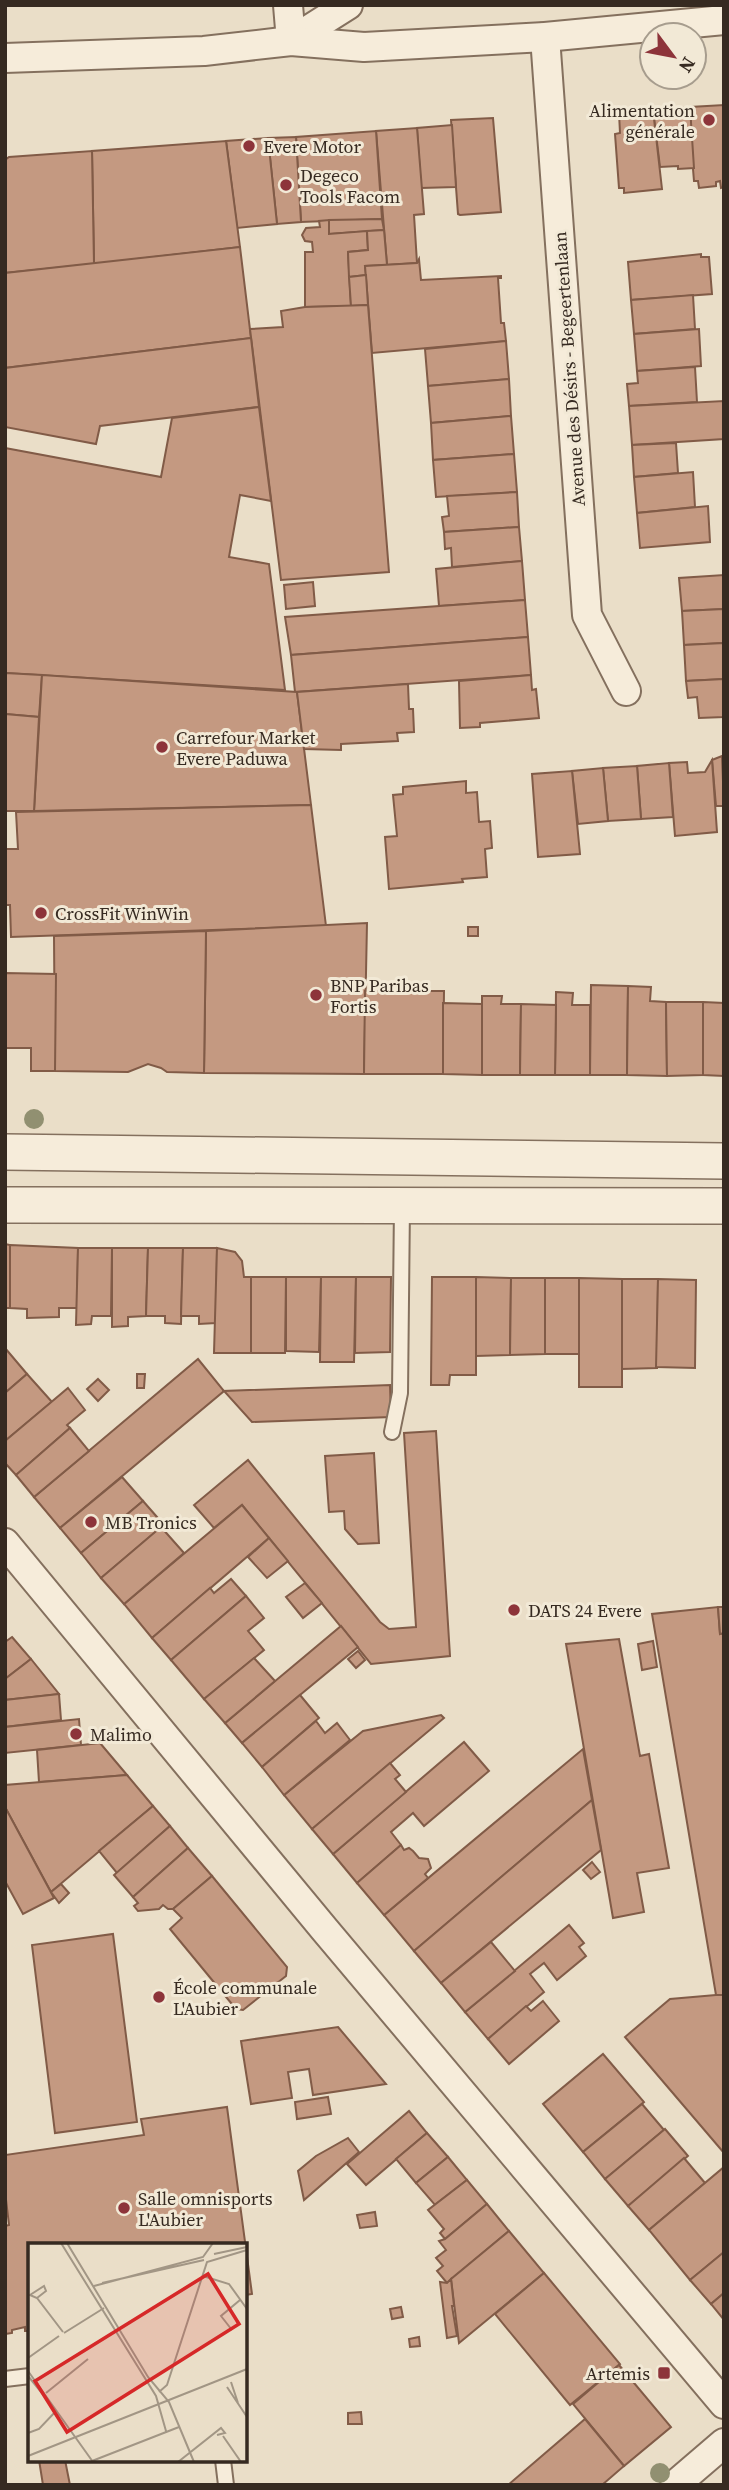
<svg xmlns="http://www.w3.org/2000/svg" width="729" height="2490" viewBox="0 0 729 2490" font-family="'Source Serif 4',serif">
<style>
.building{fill:#c49981;stroke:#815b47;stroke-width:2}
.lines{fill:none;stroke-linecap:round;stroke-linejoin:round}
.service-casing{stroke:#84705e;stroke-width:18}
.minor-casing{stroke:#84705e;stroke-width:32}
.tertiary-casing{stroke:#84705e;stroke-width:38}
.service{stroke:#f6ecda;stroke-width:14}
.minor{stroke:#f6ecda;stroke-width:28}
.tertiary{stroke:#f6ecda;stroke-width:35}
.tree{fill:#919071}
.poi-dot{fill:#8d343a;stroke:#f2e9d6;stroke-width:2.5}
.labels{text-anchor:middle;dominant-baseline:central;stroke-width:6;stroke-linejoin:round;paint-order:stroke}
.poi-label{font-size:18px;fill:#362a21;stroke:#f2e9d6;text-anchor:start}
.street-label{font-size:18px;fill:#362a21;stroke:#f2e9d6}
.inset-road{fill:none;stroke:#a29685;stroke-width:2}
.view{fill:#d62828;fill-opacity:0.15;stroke:#d62828;stroke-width:3.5}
.inset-edge{fill:none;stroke:#362a21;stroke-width:3.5}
</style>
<rect width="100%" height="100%" fill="#eadec8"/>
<g class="building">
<polygon points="724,105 724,187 721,188 720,181 716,182 716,186 699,188 698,181 694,181 693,169 690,107"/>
<polygon points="690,107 694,168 678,169 678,166 660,167 653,110"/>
<polygon points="653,110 662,189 624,193 624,188 619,188 615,134 620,133 619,113"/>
<polygon points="493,118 501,212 460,215 458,214 451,120"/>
<polygon points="452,125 456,187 421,188 417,128"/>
<polygon points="417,128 424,214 414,215 417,263 387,265 376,131"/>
<polygon points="376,131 382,219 301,222 296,137"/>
<polygon points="296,137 301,222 277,224 268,138"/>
<polygon points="268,138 277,224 237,228 226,141"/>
<polygon points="226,141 240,247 94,264 92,151"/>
<polygon points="92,151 94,264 5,273 5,160 9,157"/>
<polygon points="382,219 384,230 329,234 329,220"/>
<polygon points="329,220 329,234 367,231 368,250 348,252 351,306 305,307 305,252 313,252 312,242 305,241 302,235 306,228 320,227 319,221"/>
<polygon points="384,230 387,265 365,266 366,275 349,277 348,252 368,250 367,231"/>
<polygon points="240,247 251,338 5,368 5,273"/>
<polygon points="701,254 701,257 709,257 712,294 631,300 628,262"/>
<polygon points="419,259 421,280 501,276 501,278 498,278 501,323 504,323 506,341 372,353 365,266 417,263"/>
<polygon points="366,275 368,305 351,306 349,277"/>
<polygon points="693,295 695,329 634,334 631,300"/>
<polygon points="368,305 389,572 281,580 250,329 283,327 281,311 305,307"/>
<polygon points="699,329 701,366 637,371 634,334"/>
<polygon points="251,338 259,407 100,426 96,444 5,427 5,368"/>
<polygon points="506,341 509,379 428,386 425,349"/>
<polygon points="695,367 697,402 629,406 627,384 638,383 637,371"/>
<polygon points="509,379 511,416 431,423 428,386"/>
<polygon points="724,401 724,439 632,445 629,406"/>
<polygon points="259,407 271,501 240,495 229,557 269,564 285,690 5,673 5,448 161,477 172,418"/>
<polygon points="511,416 514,454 433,460 431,423"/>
<polygon points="676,443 678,473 634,477 632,445"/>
<polygon points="514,454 517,492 436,497 433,460"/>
<polygon points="693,472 695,507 637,513 634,477"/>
<polygon points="517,492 519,527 444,532 442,517 449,516 447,496"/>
<polygon points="708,506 710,542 640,548 637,513"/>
<polygon points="519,527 522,561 452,567 451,548 445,549 444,532"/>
<polygon points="522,561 525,600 439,606 436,569"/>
<polygon points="724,575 724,609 682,611 679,578"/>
<polygon points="313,582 315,606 286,609 284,585"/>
<polygon points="525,600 528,637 291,655 285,617"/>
<polygon points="724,609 724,643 684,645 682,611"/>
<polygon points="528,637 531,675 295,692 291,655"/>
<polygon points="724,643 724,679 686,681 684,645"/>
<polygon points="5,673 42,675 39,717 5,714"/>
<polygon points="42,675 297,692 311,805 34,811"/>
<polygon points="531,675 532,690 536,689 539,718 480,723 480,727 460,728 459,681"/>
<polygon points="724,679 724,717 699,718 697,697 688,698 686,681"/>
<polygon points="408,684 409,709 413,709 414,732 397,733 398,741 341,744 341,750 304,749 297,692"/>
<polygon points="5,714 39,717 34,811 5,811"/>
<polygon points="722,756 724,806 716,806 712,760"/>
<polygon points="712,760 717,832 675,836 669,763 687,762 688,773 705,772"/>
<polygon points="669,763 673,817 641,819 637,766"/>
<polygon points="637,766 641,819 608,821 603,768"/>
<polygon points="603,768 608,821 578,824 572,771"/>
<polygon points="572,771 580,854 538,857 532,774"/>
<polygon points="466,781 466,793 477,792 479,822 490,821 492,848 485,849 487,877 462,879 463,882 389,889 385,837 397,836 393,795 403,794 403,787"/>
<polygon points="311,805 326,926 11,937 10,905 5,905 5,849 18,849 16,812"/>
<polygon points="367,923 364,1074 204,1073 206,931"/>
<rect x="468" y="927" width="10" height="9"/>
<polygon points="206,931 204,1073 167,1072 161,1068 148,1064 128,1072 55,1071 54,936"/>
<polygon points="5,973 56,974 55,1071 31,1071 31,1048 5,1048"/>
<polygon points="591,985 628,986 627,1075 590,1075"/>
<polygon points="628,986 651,987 650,1001 666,1002 667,1076 627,1075"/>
<polygon points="365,991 444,991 443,1074 364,1074"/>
<polygon points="556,992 573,993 572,1005 590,1005 590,1075 555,1075"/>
<polygon points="482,996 502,996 501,1004 521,1004 520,1075 482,1075"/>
<polygon points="666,1002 703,1002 703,1075 667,1076"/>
<polygon points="703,1002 724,1003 724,1076 703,1075"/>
<polygon points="443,1003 482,1004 482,1075 443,1074"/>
<polygon points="521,1004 556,1005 555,1075 520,1075"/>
<polygon points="5,1244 10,1245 10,1308 5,1308"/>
<polygon points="10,1245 78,1248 77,1308 59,1308 59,1317 27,1318 27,1309 10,1308"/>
<polygon points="78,1248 112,1248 111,1316 92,1316 91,1324 76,1325"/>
<polygon points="112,1248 148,1248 146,1316 128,1317 128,1326 112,1327"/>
<polygon points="148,1248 183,1248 181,1324 165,1323 165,1316 146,1316"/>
<polygon points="183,1248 217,1248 216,1323 199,1324 199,1316 181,1316"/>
<polygon points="217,1248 235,1252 242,1261 244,1277 251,1277 251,1353 214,1353"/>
<polygon points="251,1277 286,1277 285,1353 251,1353"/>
<polygon points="286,1277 321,1277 319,1352 286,1351"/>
<polygon points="321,1277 356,1277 354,1362 320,1362"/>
<polygon points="356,1277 391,1277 390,1352 355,1353"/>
<polygon points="432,1277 476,1277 476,1375 450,1375 449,1385 431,1385"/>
<polygon points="476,1277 511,1278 510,1355 476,1356"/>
<polygon points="511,1278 545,1278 545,1354 510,1355"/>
<rect x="545" y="1278" width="34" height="76"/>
<polygon points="579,1278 622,1279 622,1387 579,1387"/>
<polygon points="622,1279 658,1279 657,1368 622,1369"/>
<polygon points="658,1279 696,1280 695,1368 656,1367"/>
<polygon points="5,1348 27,1374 5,1393"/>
<polygon points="198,1359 224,1391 60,1528 34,1497"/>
<polygon points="27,1374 52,1402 5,1441 5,1393"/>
<polygon points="137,1374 145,1374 144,1388 137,1388"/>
<polygon points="98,1379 109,1390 98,1401 87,1389"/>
<polygon points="390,1385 391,1417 252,1422 224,1391"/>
<polygon points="68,1388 85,1410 67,1425 70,1428 16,1475 5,1463 5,1441"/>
<polygon points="70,1428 89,1451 34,1497 16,1475"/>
<polygon points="436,1431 450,1656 371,1664 242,1505 214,1528 194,1505 248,1460 380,1622 389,1629 416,1627 404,1433"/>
<polygon points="374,1453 379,1543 358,1544 345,1529 344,1511 329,1512 325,1456"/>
<polygon points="122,1477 143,1501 81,1553 60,1528"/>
<polygon points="143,1501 164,1525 101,1578 81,1553"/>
<polygon points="242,1505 269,1538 152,1638 124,1604"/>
<polygon points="161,1527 184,1553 124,1604 101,1578"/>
<polygon points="269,1538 288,1561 267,1578 248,1557"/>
<polygon points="231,1579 246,1596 171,1660 152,1638 210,1588 214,1593"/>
<polygon points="305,1583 322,1603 303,1618 286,1597"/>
<polygon points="246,1596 264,1618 248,1631 264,1650 204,1699 171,1660"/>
<polygon points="718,1607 720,1634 724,1633 724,1995 716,1995 652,1614"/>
<polygon points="718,1607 724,1607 724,1633 720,1634"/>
<polygon points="341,1626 358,1647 242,1743 225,1723"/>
<polygon points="12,1637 31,1659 5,1679 5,1642"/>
<polygon points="619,1639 640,1756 649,1754 669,1868 637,1873 644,1912 613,1918 566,1644"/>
<polygon points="653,1641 657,1667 642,1670 638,1644"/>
<polygon points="358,1651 365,1660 356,1668 348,1659"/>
<polygon points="254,1658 275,1681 225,1723 204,1699"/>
<polygon points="31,1659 59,1694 5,1700 5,1679"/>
<polygon points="59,1694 61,1720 5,1727 5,1700"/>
<polygon points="300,1695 319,1718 262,1767 242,1743"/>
<polygon points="441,1715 444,1718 312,1829 284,1795 363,1731"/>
<polygon points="79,1719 81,1745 5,1753 5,1727"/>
<polygon points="316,1721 325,1733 337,1723 350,1740 284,1795 262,1767"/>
<polygon points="464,1742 489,1771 424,1826 413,1813 391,1832 401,1845 357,1883 333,1854"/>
<polygon points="100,1743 127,1775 39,1782 37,1750"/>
<polygon points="583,1749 592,1800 414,1951 384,1915"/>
<polygon points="390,1763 400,1775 395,1779 406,1792 333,1854 312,1829"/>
<polygon points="127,1775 153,1806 51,1892 5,1807 5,1785"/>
<polygon points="592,1800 601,1850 441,1983 414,1951"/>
<polygon points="153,1806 170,1826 117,1873 99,1851"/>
<polygon points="5,1807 54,1898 23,1914 5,1881"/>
<polygon points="170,1826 188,1848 133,1897 114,1875"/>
<polygon points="401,1845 404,1850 409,1848 413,1851 419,1858 428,1859 431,1868 425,1874 428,1878 384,1915 357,1883"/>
<polygon points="188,1848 212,1876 173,1909 168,1909 163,1905 159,1909 138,1911 134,1906 138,1903 133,1897"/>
<polygon points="592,1862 600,1872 591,1879 583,1870"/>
<polygon points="212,1876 287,1967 286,1976 243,2010 236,2009 170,1929 182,1918 173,1909"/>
<polygon points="61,1884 69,1893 59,1903 51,1892"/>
<polygon points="569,1925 584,1943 579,1947 586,1956 557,1980 544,1963 530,1974 544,1992 488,2039 465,2012"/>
<polygon points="113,1934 137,2122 55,2133 32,1945"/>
<polygon points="491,1942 515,1971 465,2012 441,1983"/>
<polygon points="716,1995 724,1995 724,2153 625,2037 670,1999"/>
<polygon points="543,2001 559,2021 509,2064 488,2039 526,2006 531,2011"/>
<polygon points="338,2027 386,2084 313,2095 309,2069 288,2072 292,2098 251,2104 241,2041"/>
<polygon points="603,2054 644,2102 583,2152 543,2104"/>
<polygon points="328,2097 331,2114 297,2119 295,2102"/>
<polygon points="642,2104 664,2130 605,2179 583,2152"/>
<polygon points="227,2107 252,2294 245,2295 245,2245 30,2245 30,2331 25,2331 25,2327 12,2330 12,2333 5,2334 5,2226 9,2225 5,2191 5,2155 144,2135 141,2119"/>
<polygon points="409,2111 427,2133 366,2185 347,2164"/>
<polygon points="665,2129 688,2156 628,2206 605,2179"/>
<polygon points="427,2133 448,2157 416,2183 396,2159"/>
<polygon points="348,2138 359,2152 304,2200 298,2171 316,2156"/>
<polygon points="448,2157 467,2180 435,2205 416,2183"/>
<polygon points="684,2158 705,2183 649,2230 628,2206"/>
<polygon points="724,2167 724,2252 690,2280 649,2230"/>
<polygon points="467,2180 487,2204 445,2239 440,2233 444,2229 428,2210"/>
<polygon points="487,2204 509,2231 447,2283 437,2271 443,2266 436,2258 446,2250 439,2241 445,2239"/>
<polygon points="375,2212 377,2226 360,2228 357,2215"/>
<polygon points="509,2231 544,2273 459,2343 451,2279"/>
<polygon points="724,2252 724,2293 711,2304 690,2280"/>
<polygon points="544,2273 620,2364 570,2405 495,2314"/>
<polygon points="451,2279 454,2306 452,2306 457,2336 447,2338 440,2282 447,2283"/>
<polygon points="724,2293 724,2320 711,2304"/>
<polygon points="401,2307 403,2317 392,2319 390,2309"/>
<polygon points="419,2337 420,2346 410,2347 409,2339"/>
<polygon points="619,2365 671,2427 624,2466 573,2404"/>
<polygon points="361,2412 362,2424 348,2424 348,2413"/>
<polygon points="585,2419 624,2466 602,2485 508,2485"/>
<polygon points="39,2460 65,2460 70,2485 43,2485"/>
</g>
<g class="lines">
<defs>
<g id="service">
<polyline points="392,1432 400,1393 402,1205"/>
<polyline points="5,2379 30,2376"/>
<polyline points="223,2460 226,2485"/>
</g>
<g id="minor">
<polyline points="288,5 291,41"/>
<polyline points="545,37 587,615 626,691"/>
<polyline points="291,41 348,5"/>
<polyline points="5,58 204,51 291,41 364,47 545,37 724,20"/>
<polyline points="5,1543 325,1930 724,2404"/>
<polyline points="675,2485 724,2443"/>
</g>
<g id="tertiary">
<polyline points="5,1152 724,1161"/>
<polyline points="5,1205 724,1206"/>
</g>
</defs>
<use href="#service" class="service-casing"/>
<use href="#minor" class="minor-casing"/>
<use href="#tertiary" class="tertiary-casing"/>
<use href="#service" class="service"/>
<use href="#minor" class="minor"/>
<use href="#tertiary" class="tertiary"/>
</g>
<g class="tree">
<circle cx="34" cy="1119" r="10"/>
<circle cx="660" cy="2473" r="10"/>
</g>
<g class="poi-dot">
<circle cx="709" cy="120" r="7"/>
<circle cx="249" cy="146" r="7"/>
<circle cx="286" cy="185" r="7"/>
<circle cx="162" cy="747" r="7"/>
<circle cx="41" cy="913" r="7"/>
<circle cx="316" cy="995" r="7"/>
<circle cx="91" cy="1522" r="7"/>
<circle cx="514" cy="1610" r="7"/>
<circle cx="76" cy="1734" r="7"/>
<circle cx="159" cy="1997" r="7"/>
<circle cx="124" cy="2208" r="7"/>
<rect x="657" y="2366" width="14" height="14" rx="3.5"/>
</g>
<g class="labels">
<g class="poi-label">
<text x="695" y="110" text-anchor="end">Alimentation<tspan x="695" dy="21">générale</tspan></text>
<text x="263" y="146">Evere Motor</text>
<text x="300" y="175">Degeco<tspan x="300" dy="21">Tools Facom</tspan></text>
<text x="176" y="737">Carrefour Market<tspan x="176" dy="21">Evere Paduwa</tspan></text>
<text x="55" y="913">CrossFit WinWin</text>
<text x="330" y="985">BNP Paribas<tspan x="330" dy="21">Fortis</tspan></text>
<text x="105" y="1522">MB Tronics</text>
<text x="528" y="1610">DATS 24 Evere</text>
<text x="90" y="1734">Malimo</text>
<text x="173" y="1987">École communale<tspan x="173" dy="21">L'Aubier</tspan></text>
<text x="138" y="2198">Salle omnisports<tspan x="138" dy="21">L'Aubier</tspan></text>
<text x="650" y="2373" text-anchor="end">Artemis</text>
</g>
<g class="street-label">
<text transform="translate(569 369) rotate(-94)">Avenue des Désirs - Begeertenlaan</text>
</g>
</g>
<g transform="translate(28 2243)">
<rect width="219" height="219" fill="#eadec8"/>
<path class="inset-road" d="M33 0 128 153 138 188M39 0 120 134 141 159 166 219M186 11 219 4M175 33 201 41 219 66M74 40 176 17M66 43 175 14 185 0M9 55 18 48 16 43 2 52 9 55 35 89M204 87 193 73 212 57M36 90 76 65M0 115 31 93M0 128 65 219M0 133 27 166M203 139 210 160M199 144 219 174M131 149 139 142 179 19 219 7M18 150 60 116M0 190 11 186 29 167M195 193 213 219M0 213 219 126M64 218 151 184M150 219 193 185 197 190 189 192"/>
<path class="view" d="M180 31 211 81 39 189 7 138Z"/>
<rect width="219" height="219" class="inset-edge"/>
</g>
<rect width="729" height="2490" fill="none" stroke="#362a21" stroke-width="14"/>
<g transform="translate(673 56) rotate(122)"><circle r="33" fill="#f2e9d6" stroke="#a79d8e" stroke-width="2"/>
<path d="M0-5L12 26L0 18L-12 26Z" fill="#8d343a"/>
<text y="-10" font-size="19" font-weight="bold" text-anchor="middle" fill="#362a21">N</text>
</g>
</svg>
